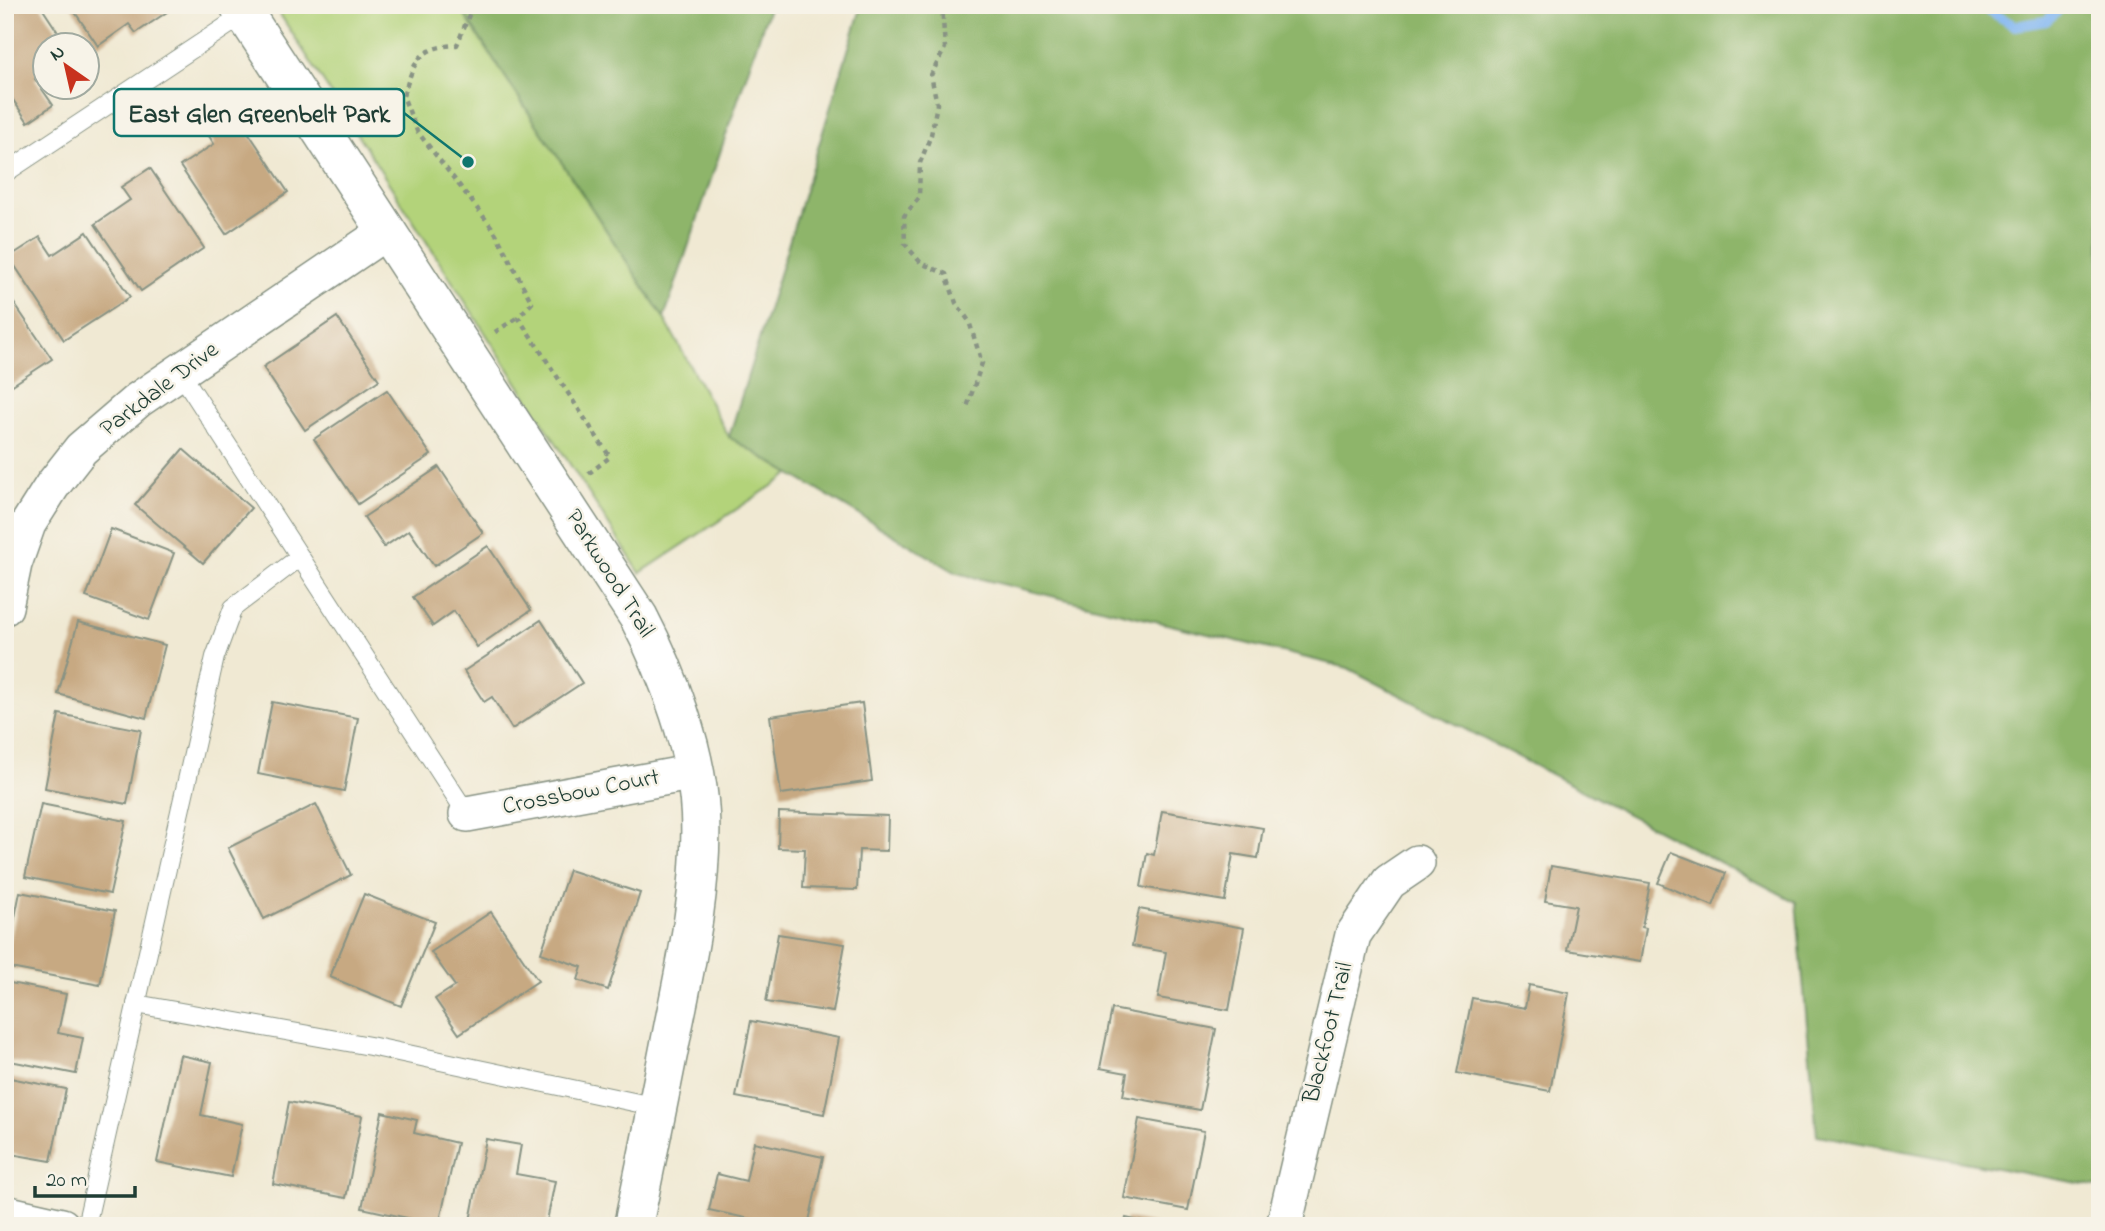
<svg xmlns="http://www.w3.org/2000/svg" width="2105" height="1231" viewBox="0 0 2105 1231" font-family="'Indie Flower',sans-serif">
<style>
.green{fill:#b3d37a;stroke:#698857;stroke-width:2}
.forest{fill:#8eb56a;stroke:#56794f;stroke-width:2}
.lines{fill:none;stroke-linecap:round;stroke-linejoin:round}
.stream{stroke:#84b8f2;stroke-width:10}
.building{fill:#c7a982}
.service-casing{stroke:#889384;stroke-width:20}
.minor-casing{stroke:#889384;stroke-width:38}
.tertiary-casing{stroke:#889384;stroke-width:41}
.path{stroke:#889384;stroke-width:4.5;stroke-dasharray:5 5;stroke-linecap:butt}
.service{stroke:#fff;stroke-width:18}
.minor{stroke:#fff;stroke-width:35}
.tertiary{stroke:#fff;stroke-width:38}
.labels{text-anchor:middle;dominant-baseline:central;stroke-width:5;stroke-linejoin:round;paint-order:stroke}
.street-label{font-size:24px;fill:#1f3d34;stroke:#f7f3e8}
.leader{fill:none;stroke:#0f766e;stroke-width:2.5}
.callout-dot{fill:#0f766e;stroke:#f7f3e8;stroke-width:2.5}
.callout{fill:#f7f3e8;stroke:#0f766e;stroke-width:2.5}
.callout-label{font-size:26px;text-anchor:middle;font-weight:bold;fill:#1f3d34}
</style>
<rect width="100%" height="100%" fill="#f7f3e8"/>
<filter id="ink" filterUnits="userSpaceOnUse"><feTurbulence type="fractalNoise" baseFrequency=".0143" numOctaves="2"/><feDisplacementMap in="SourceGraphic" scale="14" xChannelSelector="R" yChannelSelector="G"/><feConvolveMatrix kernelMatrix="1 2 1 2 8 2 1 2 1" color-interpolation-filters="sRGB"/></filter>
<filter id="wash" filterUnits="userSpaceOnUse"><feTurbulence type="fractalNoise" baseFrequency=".00686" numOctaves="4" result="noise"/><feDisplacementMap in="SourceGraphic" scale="28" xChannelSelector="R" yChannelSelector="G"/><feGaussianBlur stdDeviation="1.57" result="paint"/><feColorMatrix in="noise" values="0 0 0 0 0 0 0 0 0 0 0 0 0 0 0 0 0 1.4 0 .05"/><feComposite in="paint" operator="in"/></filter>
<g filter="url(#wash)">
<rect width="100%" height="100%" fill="#f0e9d3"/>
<polygon class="green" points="274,5 458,5 664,318 729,437 790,474 640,573"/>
<g class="forest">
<polygon points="458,5 770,5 664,318"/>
<polygon points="862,5 2100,5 2100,1187 1817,1135 1796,902 1348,668 957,573 729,437"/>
</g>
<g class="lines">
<g class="stream">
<polyline points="1893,5 1934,8 1946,5"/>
<polyline points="1979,5 2015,26 2046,21 2064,5"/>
</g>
</g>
<g id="blocks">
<g class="building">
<polygon points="5,5 40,5 67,46 46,46 46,72 35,79 53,105 28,122 5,88"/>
<polygon points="70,5 163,5 167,12 136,33 129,24 98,46"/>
<polygon points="238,117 288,192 226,234 180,166 214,144 209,136"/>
<polygon points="150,168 204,248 141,291 95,224 130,200 121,187"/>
<polygon points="87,232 130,297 64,340 9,257 40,237 52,255"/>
<polygon points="5,290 52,359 5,390"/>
<polygon points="337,317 379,380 305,430 263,367"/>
<polygon points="387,390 431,455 358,504 314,439"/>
<polygon points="183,449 251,508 203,563 135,505"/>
<polygon points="439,467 483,533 434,566 409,530 384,547 364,517"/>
<polygon points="111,529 174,553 149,620 86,597"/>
<polygon points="488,546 531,610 477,647 454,611 433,626 413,597"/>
<polygon points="541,620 582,683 512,729 492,697 484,702 464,671"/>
<polygon points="78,622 165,645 146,718 58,694"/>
<polygon points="272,702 358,718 344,791 258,774"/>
<polygon points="862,703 872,781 781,794 770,716"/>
<polygon points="59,714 141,730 127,804 45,788"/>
<polygon points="41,804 126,821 110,894 25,877"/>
<polygon points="316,804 351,875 264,919 228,848"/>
<polygon points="1162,811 1263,828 1258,858 1233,854 1225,901 1141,887 1147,853 1154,855"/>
<polygon points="779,812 888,816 887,851 859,850 857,890 803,888 805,849 778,848"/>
<polygon points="1671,852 1726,873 1713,906 1658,883"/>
<polygon points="1551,866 1650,883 1642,927 1646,928 1640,962 1567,950 1576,906 1545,901"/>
<polygon points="569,870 640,893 608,990 578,980 582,967 541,953"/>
<polygon points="20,892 115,911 100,985 5,967"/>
<polygon points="364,894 435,922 401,1006 330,977"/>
<polygon points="1139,909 1244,928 1229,1010 1158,998 1166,952 1132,946"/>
<polygon points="491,912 538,981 459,1034 435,999 455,986 431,952"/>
<polygon points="778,934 845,944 833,1012 766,1002"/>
<polygon points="5,982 66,994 58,1033 83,1038 76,1074 5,1060"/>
<polygon points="1529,985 1569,993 1550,1091 1457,1073 1472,998 1525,1008"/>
<polygon points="1112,1009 1216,1029 1200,1110 1123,1096 1127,1073 1100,1068"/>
<polygon points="751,1021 839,1038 824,1114 736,1097"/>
<polygon points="180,1055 212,1062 201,1115 242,1124 231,1177 157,1162"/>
<polygon points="5,1077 66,1089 51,1161 5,1153"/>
<polygon points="289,1102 362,1116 346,1198 273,1184"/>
<polygon points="382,1112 417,1120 414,1133 457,1143 439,1225 362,1208"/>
<polygon points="1139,1119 1204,1131 1188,1210 1124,1198"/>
<polygon points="486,1139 521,1145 516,1174 555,1181 546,1226 469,1226"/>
<polygon points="754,1142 823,1157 808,1226 782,1226 709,1210 717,1174 746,1181"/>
<polygon points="1126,1218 1158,1225 1158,1226 1124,1226"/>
</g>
</g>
</g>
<g filter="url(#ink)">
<use href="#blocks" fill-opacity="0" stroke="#889384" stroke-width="2"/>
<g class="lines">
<defs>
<g id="service">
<polyline points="5,173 245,14"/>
<polyline points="180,372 467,814"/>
<polyline points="136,1004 370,1046 657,1107"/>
<polyline points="86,1226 215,657 233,608 300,557"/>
</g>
<g id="minor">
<polyline points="5,607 14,564 28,524 52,486 81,449 138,400 387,231"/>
<polyline points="467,814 695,772"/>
<polyline points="5,1213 62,1226"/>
<polyline points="1284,1226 1353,935 1389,882 1417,863"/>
</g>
<path id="tertiary" d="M239 5 639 618C668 673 697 751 700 814 703 884 688 955 674 1023 661 1091 647 1158 633 1226"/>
</defs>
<use href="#service" class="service-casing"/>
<use href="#minor" class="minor-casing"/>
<use href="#tertiary" class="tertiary-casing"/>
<g class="path">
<path d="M473 5 457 45C417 47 415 62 403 96L417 131 494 230 532 303 518 317 610 457 588 474"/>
<polyline points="942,5 945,48 931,75 937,104 931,135 920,163 919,198 904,216 905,244 921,263 946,274 956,303 969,321 982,363 966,410"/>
<polyline points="495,332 518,317"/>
</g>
<use href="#service" class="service"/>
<use href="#minor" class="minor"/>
<use href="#tertiary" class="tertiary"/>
</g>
</g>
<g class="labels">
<g class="street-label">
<text transform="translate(160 390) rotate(-37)">Parkdale Drive</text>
<text transform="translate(609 574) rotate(58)">Parkwood Trail</text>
<text transform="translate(581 793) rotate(-11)">Crossbow Court</text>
<text transform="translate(1329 1033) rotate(-76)">Blackfoot Trail</text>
</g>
</g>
<path class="leader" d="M468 162L404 113"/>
<circle class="callout-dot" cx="468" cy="162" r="7"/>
<rect class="callout" x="114" y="89" width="290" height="47" rx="7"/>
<g class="callout-label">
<text x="259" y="122">East Glen Greenbelt Park</text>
</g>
<rect width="2105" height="1231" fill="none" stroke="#f7f3e8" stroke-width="28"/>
<g transform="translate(66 66) rotate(326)"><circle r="33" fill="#f7f3e8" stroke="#a1aaa0" stroke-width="2"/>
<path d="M0-5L12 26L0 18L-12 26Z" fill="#c8321e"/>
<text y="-10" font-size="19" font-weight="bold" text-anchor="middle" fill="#1f3d34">N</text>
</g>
<path d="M35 1186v10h100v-10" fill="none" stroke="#1f3d34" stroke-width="3.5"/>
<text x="46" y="1186" font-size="21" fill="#1f3d34" stroke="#f7f3e8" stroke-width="5" paint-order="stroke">20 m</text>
</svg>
